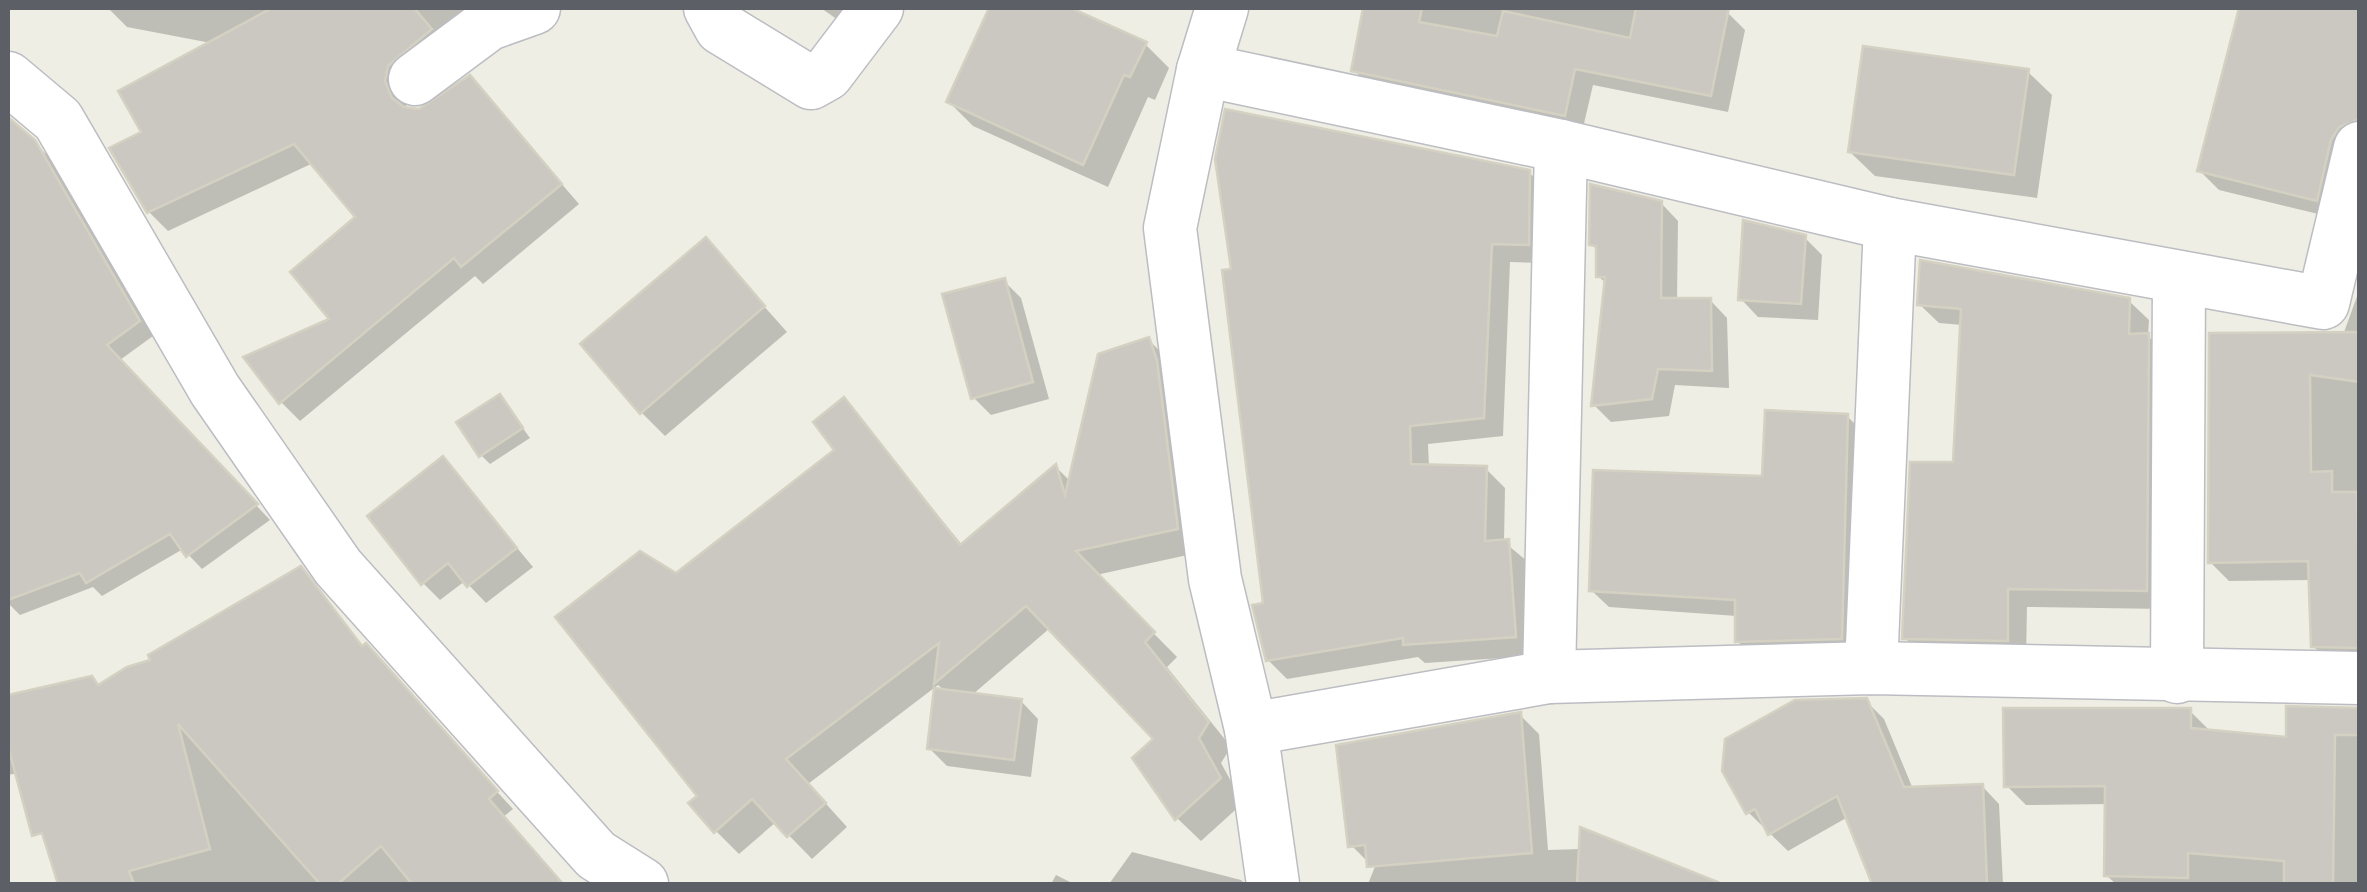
<svg xmlns="http://www.w3.org/2000/svg" width="2367" height="892" viewBox="0 0 2367 892" font-family="Signika,sans-serif">
<style>
.shadow{fill:#0003}
.building{fill:#cac8c1;stroke:#d4d1c2;stroke-width:2.5}
.lines{fill:none;stroke-linecap:round;stroke-linejoin:round}
.street-casing{stroke:#bcbdc3;stroke-width:55}
.street{stroke:#fff;stroke-width:52}
</style>
<rect width="100%" height="100%" fill="#efeee4"/>
<g class="shadow">
<polygon points="108,8 480,8 406,88 406,110 418,111 470,78 579,204 483,284 475,276 300,421 281,402 333,320 358,218 313,163 168,231 149,212 145,133 211,43 127,27"/>
<polygon points="821,8 858,8 845,25"/>
<polygon points="992,8 1065,8 1145,44 1169,68 1155,100 1148,97 1108,187 973,126 949,102"/>
<polygon points="1365,8 1705,8 1727,12 1745,30 1728,112 1593,85 1582,132 1371,88 1354,70"/>
<polygon points="2241,8 2360,8 2360,144 2335,218 2219,190 2200,171"/>
<polygon points="2027,71 2052,95 2037,198 1875,176 1850,152"/>
<polygon points="8,118 49,157 153,336 120,360 270,520 202,569 183,549 102,596 93,587 20,615 8,603 8,426 28,418 8,395"/>
<polygon points="1529,172 1548,192 1547,263 1510,262 1503,436 1428,444 1429,467 1486,469 1505,488 1504,542 1527,561 1534,656 1425,663 1418,657 1287,679 1268,660 1266,605"/>
<polygon points="1661,203 1678,221 1677,300 1710,300 1727,318 1729,388 1675,385 1669,416 1611,422 1594,405 1607,284 1598,276 1599,252 1591,244"/>
<polygon points="1804,237 1822,255 1818,320 1758,317 1741,299"/>
<polygon points="706,241 787,332 665,436 641,412"/>
<polygon points="1004,281 1021,298 1049,399 991,415 974,398"/>
<polygon points="2360,288 2360,665 2332,665 2313,646 2311,580 2229,581 2210,562 2211,335 2343,335"/>
<polygon points="2129,301 2149,320 2148,336 2167,355 2166,609 2027,607 2026,659 1924,657 1905,638 1955,464 1962,325 1939,323 1919,304"/>
<polygon points="1149,340 1172,364 1201,552 1096,575 1177,657 1167,667 1231,747 1221,763 1243,803 1201,841 1177,818 1135,759 1156,739 1050,628 972,695 1021,701 1038,719 1031,777 947,766 929,748 946,692 938,685 808,784 847,827 812,859 776,822 739,854 716,831 700,796 676,577 838,450 844,400 963,546 1056,467 1071,482"/>
<polygon points="500,397 530,438 490,464 481,455"/>
<polygon points="1847,416 1865,434 1859,655 1755,658 1737,641 1737,616 1609,607 1591,590 1765,479"/>
<polygon points="443,459 533,567 486,603 465,581 440,600 423,583"/>
<polygon points="300,569 364,648 513,809 503,817 562,884 61,884 40,819 144,749 8,775 8,698 91,679 100,687 153,661"/>
<polygon points="1866,701 1884,719 1913,789 1982,786 1999,804 2003,884 1875,884 1848,817 1788,851 1748,812"/>
<polygon points="2360,707 2360,884 2116,884 2106,875 2108,804 2026,805 2007,786 2190,711 2209,730 2288,740 2288,709"/>
<polygon points="1520,715 1539,734 1548,850 1581,849 1678,869 1694,884 1368,884 1376,864 1370,864 1351,845"/>
<polygon points="1132,852 1241,880 1245,884 1109,884"/>
<polygon points="1056,875 1074,884 1051,884"/>
</g>
<g class="building">
<polygon points="272,8 414,8 432,29 388,66 385,81 392,98 404,107 419,109 470,75 562,184 461,267 454,258 279,404 243,357 329,319 290,272 355,217 294,144 147,213 109,148 141,132 118,91"/>
<polygon points="989,8 1071,8 1147,42 1130,77 1124,75 1083,165 946,102"/>
<polygon points="1363,8 1422,8 1419,22 1497,36 1503,11 1630,38 1636,8 1729,8 1711,96 1575,69 1565,116 1351,71"/>
<polygon points="2239,8 2360,8 2360,119 2339,127 2331,140 2317,201 2197,171"/>
<polygon points="1863,46 2029,69 2014,175 1848,152"/>
<polygon points="1225,109 1530,170 1529,245 1492,244 1484,418 1410,426 1411,464 1487,466 1485,541 1509,539 1516,637 1403,645 1403,638 1266,661 1252,605 1263,603 1222,270 1231,269 1215,159"/>
<polygon points="8,117 35,140 140,321 107,345 258,504 186,557 170,534 86,583 80,573 8,600"/>
<polygon points="1590,184 1662,201 1661,298 1711,298 1712,371 1658,369 1652,399 1591,406 1605,277 1596,277 1596,246 1589,245"/>
<polygon points="1743,220 1806,235 1801,304 1738,300"/>
<polygon points="706,237 765,306 640,414 580,344"/>
<polygon points="1920,260 2130,298 2129,334 2149,333 2147,591 2008,589 2008,641 1902,639 1910,462 1953,462 1961,309 1917,305"/>
<polygon points="1005,278 1033,382 971,399 942,294"/>
<polygon points="2360,332 2360,382 2310,375 2311,472 2332,471 2332,492 2357,492 2360,648 2311,647 2308,561 2208,563 2209,333"/>
<polygon points="1149,337 1157,360 1178,529 1076,551 1155,632 1145,642 1209,722 1199,738 1221,778 1175,820 1132,758 1153,739 1026,606 934,684 939,643 786,759 826,803 787,837 752,799 714,833 688,803 697,796 555,617 640,551 676,573 834,450 813,422 844,397 960,545 1056,464 1065,495 1098,354"/>
<polygon points="500,394 523,428 479,457 456,422"/>
<polygon points="1765,410 1848,414 1842,639 1735,642 1735,600 1589,591 1593,470 1762,476"/>
<polygon points="443,456 517,548 467,587 448,563 421,585 367,516"/>
<polygon points="301,566 362,646 366,643 498,791 489,799 563,884 412,884 381,846 338,884 320,884 178,724 210,849 129,871 134,884 58,884 42,833 32,836 8,746 8,695 92,676 98,685 127,667 150,660 148,655"/>
<polygon points="934,688 1022,699 1014,760 927,749"/>
<polygon points="1867,698 1904,787 1983,784 1987,883 1872,884 1837,796 1768,835 1755,809 1746,814 1722,771 1725,739 1795,700"/>
<polygon points="2286,706 2360,708 2360,735 2335,735 2333,884 2284,884 2284,861 2188,853 2188,878 2104,876 2105,786 2004,787 2003,708 2191,708 2191,728 2286,737"/>
<polygon points="1521,712 1532,853 1367,867 1365,845 1348,847 1336,745"/>
<polygon points="1580,827 1718,882 1718,884 1577,884"/>
</g>
<g class="lines">
<defs>
<g id="street">
<polyline points="710,8 721,28 811,83 827,74 877,8"/>
<polyline points="1222,8 1203,70 1170,228 1215,579 1251,729 1273,884"/>
<polyline points="1203,70 1561,146 1890,224 2323,303 2360,148"/>
<polyline points="8,78 58,120 215,390 338,567 596,855 642,884"/>
<polyline points="415,79 489,24 534,8"/>
<polyline points="1871,668 1890,224"/>
<polyline points="1549,677 1561,146"/>
<polyline points="2177,677 2179,278"/>
<polyline points="1251,729 1549,677 1871,668 2360,678"/>
</g>
</defs>
<use href="#street" class="street-casing"/>
<use href="#street" class="street"/>
</g>
<rect width="2367" height="892" fill="none" stroke="#5c5f65" stroke-width="20"/>
</svg>
